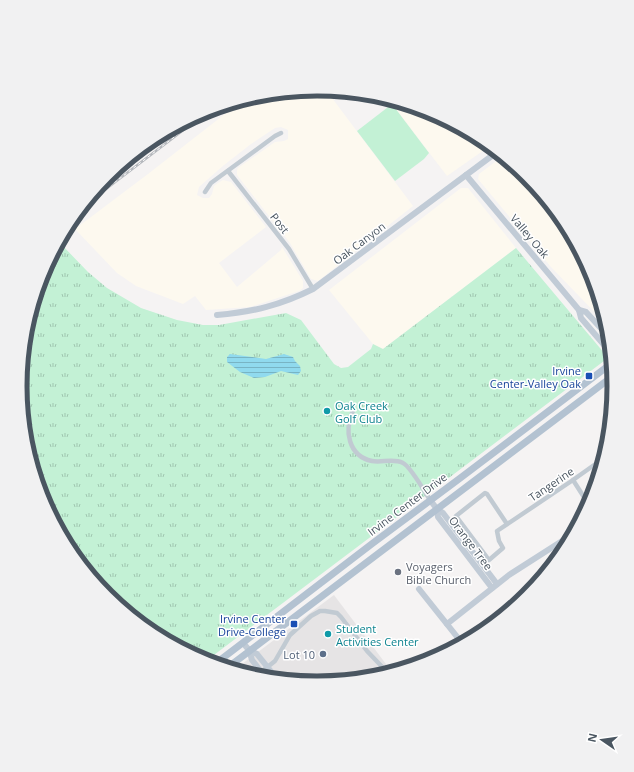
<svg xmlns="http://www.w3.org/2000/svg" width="634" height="772" viewBox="0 0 634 772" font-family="'Open Sans',sans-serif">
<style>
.commercial{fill:#fdf9ef}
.education{fill:#e6e4e5}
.grass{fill:url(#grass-tufts)}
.park{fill:#c3f1d5}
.water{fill:url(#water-rules)}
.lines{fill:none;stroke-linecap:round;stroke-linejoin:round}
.street{stroke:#c1cad2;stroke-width:4.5}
.secondary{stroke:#c1cbd6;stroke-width:6}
.primary{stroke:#b3c2d1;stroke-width:7}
.rail-casing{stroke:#b5b8bd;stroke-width:2.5}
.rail{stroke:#fff;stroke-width:1;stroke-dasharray:3;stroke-linecap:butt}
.transit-dot{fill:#1a4fb4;stroke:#fff;stroke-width:1.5}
.culture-dot{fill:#0f9aa8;stroke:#fff;stroke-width:1.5}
.worship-dot{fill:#6b7280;stroke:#fff;stroke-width:1.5}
.service-dot{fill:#5c6f8a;stroke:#fff;stroke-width:1.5}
.labels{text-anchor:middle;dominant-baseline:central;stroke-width:3;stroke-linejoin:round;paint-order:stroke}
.street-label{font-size:11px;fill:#4a5661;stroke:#fff}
.transit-label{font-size:11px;fill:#164399;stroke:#fff;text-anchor:end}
.culture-label{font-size:11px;fill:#0d838f;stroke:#fff;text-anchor:start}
.worship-label{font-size:11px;fill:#5b616d;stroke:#fff;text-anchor:start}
.service-label{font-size:11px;fill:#4e5e75;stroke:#fff;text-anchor:end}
.rim{fill:none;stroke:#4a5661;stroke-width:5}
</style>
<defs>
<pattern id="grass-tufts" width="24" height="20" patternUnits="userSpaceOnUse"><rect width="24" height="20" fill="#c3f1d5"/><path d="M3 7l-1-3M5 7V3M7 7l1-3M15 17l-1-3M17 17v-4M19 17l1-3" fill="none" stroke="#a0c6b0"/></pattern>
<pattern id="water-rules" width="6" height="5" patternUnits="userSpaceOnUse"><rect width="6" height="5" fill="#90daee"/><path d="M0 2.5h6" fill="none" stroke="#78b4c4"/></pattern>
</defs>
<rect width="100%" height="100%" fill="#f5f3f3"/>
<g class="commercial">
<polygon points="317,89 326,90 413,206 318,281 311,279 290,243 237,175 237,170 238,168 275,142 284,141 288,139 288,130 281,127 275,128 251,144 224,165 199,187 197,195 203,198 209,198 212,194 214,186 218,183 223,180 231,182 266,227 219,263 237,287 281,250 282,247 303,281 303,288 299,291 250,307 206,310 195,296 183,304 136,286 117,273 75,229 148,174 244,99 259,95"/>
<polygon points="388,99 431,112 482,139 490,146 447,176"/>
<polygon points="503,156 527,176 564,221 591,273 607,325 551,267 478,179 479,174"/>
<polygon points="461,188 468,188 516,248 383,349 373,344 329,290"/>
</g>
<polygon class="education" points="334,595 392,672 375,677 317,683 259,677 234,670"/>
<polygon class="grass" points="59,242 88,272 107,288 141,308 177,320 203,325 219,325 286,313 301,320 334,364 341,368 348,367 371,349 373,344 383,349 516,248 605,354 604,361 206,661 152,633 107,596 70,551 43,499 26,444 20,386 26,328 43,272"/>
<polygon class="park" points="392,104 429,153 424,159 395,181 357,131"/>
<polygon class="water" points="230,354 266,359 284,354 293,357 295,361 300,366 301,371 298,375 281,371 265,377 254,378 240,372 227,362 227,357"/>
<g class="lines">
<g class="street">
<polyline points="228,171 289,249 313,289"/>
<polyline points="205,192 211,183 275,136 281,133"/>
<path d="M353 411C344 430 348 456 372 461 382 463 393 458 403 463 410 466 425 492 430 500"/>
<polyline points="573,480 589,505"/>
<polyline points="507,524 487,494 485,493 456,516 489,560 503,548 499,541 497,531 573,480 604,458"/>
<polyline points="256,676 275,661 290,635 311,616 320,611 325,611 337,613 341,617 367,651 388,673"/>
</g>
<g class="secondary">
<polyline points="466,175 579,310 581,318 611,353"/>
<polyline points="579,310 586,312 609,337"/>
<path d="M217 315C253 312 281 305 313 289L497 152"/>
<polyline points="430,500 437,509 443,513 497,584"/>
<polyline points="437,509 438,517 492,588"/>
<polyline points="419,589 462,643"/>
<polyline points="447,624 509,575 573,534"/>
<polyline points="243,643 249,650 252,660 266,678"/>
<polyline points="249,650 257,654 277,679"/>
</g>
<g class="primary">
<polyline points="215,664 373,543 459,479 612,363"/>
<polyline points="227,668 613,376"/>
</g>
<defs>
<polyline id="rail" points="81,208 211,109"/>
</defs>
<use href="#rail" class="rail-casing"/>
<use href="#rail" class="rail"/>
</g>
<g class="transit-dot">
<rect x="585" y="372" width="8" height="8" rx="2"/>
<rect x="290" y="620" width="8" height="8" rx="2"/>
</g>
<g class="culture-dot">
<circle cx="327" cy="411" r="4"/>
<circle cx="328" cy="634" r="4"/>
</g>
<circle class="worship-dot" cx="398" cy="572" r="4"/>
<circle class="service-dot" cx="323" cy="654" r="4"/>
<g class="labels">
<g class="street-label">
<text transform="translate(280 223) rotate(52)">Post</text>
<text transform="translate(530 236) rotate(50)">Valley Oak</text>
<text transform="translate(359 243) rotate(-37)">Oak Canyon</text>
<text transform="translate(551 484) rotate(-34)">Tangerine</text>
<text transform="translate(407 504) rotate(-37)">Irvine Center Drive</text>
<text transform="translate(471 543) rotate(53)">Orange Tree</text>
</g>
<g class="transit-label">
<text x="581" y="370">Irvine<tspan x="581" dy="13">Center-Valley Oak</tspan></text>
<text x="286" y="618">Irvine Center<tspan x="286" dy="13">Drive-College</tspan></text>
</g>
<g class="culture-label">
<text x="335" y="405">Oak Creek<tspan x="335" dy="13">Golf Club</tspan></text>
<text x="336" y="628">Student<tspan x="336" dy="13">Activities Center</tspan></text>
</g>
<g class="worship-label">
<text x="406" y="566">Voyagers<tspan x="406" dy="13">Bible Church</tspan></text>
</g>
<g class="service-label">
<text x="315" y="654">Lot 10</text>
</g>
</g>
<path d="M0 0H634V772H0ZM27 386a290 290 0 1 1 580 0a290 290 0 1 1-580 0Z" fill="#f1f1f2" fill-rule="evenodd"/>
<path class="rim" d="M27 386a290 290 0 1 1 580 0a290 290 0 1 1-580 0Z"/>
<g transform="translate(602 740) rotate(283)" stroke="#ffffff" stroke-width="3" paint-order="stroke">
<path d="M0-3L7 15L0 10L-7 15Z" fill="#4a5661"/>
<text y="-6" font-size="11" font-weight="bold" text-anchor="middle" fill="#4a5661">N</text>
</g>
</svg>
